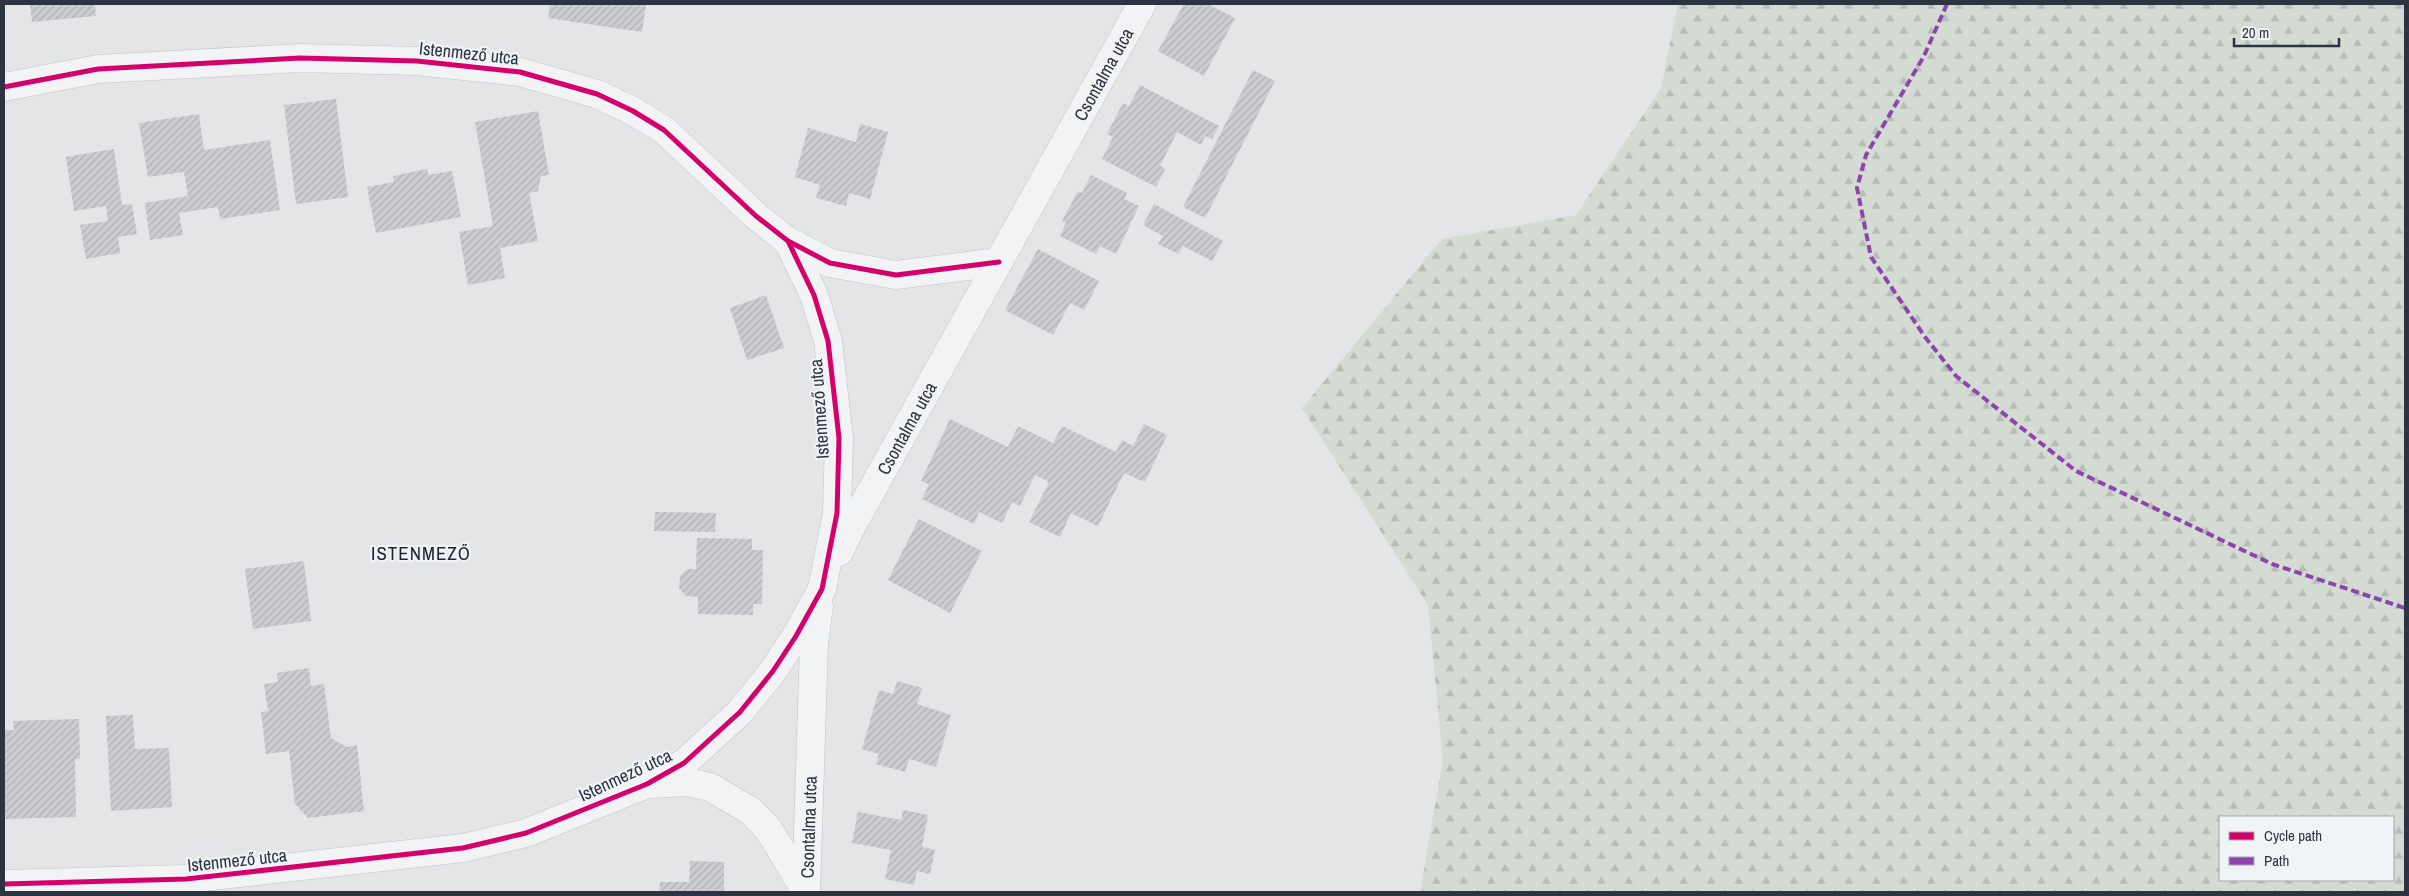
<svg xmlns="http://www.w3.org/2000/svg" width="2409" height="896" viewBox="0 0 2409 896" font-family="'Archivo Narrow',sans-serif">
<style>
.forest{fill:url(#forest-firs);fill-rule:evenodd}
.building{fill:url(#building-hatch)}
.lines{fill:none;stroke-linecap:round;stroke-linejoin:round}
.minor-casing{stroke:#c1c3c5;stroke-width:29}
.minor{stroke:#f2f3f5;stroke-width:28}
.quiet{stroke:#8e44ad;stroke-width:4;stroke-dasharray:8 4;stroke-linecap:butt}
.cycleway-casing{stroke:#f1f4f7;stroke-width:8}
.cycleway{stroke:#d6006c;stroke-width:5}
.labels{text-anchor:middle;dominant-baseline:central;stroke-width:4.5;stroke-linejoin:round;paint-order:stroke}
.street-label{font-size:18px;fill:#2b3440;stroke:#f1f4f7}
.neighbourhood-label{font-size:19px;letter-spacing:1px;fill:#1d2531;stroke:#f1f4f7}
</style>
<defs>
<pattern id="forest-firs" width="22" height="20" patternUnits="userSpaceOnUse" patternTransform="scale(1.25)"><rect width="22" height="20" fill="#d4dbd3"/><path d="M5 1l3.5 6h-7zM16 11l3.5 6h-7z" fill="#b6bdb6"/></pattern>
<pattern id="building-hatch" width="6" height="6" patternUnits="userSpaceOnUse" patternTransform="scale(1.25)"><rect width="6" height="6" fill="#cbcdd0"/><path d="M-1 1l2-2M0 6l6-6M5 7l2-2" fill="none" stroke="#aeb1b4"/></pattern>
</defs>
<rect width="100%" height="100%" fill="#e3e5e7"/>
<path class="forest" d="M1678 4H2405V892H1420L1443 760 1428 605 1302 408 1442 239 1576 215 1661 88ZM2220 817H2393V880H2220Z"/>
<g class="building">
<polygon points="30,4 95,4 96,16 32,22"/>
<polygon points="550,4 646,4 642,32 548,18"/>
<polygon points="1184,4 1208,4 1235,18 1204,76 1158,51"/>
<polygon points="1253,70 1275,81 1205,218 1183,207"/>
<polygon points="1140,85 1219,126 1212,139 1205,136 1201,145 1177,132 1160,166 1165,169 1156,187 1102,159 1113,137 1107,134 1123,103 1129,106"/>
<polygon points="336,99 348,197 296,204 284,105"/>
<polygon points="538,111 549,175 541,176 538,191 529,193 538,241 500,248 505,278 468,285 459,232 493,226 475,122"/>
<polygon points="199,114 204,150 270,140 280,210 220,219 218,207 179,213 183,235 150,240 145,203 188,196 184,172 148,177 139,123"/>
<polygon points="860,124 888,132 870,199 849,193 846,206 816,198 820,185 795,177 808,128 856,142"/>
<polygon points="114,149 122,205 132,204 137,234 118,237 120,253 86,259 80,225 108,221 106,206 74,211 66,157"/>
<polygon points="427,169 428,175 452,171 461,217 376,233 367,187 394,182 393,176"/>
<polygon points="1091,175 1127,193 1124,199 1139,206 1116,254 1100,246 1096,254 1060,236 1066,223 1062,221 1078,191 1082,193"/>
<polygon points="1154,204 1223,241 1212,261 1183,246 1178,254 1158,244 1163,236 1143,225"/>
<polygon points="1038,249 1099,281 1084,310 1070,303 1053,335 1005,310"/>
<polygon points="766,295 784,348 747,360 730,308"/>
<polygon points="950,419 1008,447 1018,426 1053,443 1062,426 1116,452 1122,440 1133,446 1144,424 1167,435 1145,482 1124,473 1098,526 1071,513 1060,537 1029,522 1049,482 1035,475 1020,506 1012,502 1002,523 979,512 974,524 922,499 929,484 921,481"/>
<polygon points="655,512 716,513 715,532 654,531"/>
<polygon points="919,519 982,551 950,613 888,580"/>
<polygon points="697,538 752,539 752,550 763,550 762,604 753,604 753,615 698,614 698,597 686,596 679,588 680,576 687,569 696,569"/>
<polygon points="304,561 311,621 253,629 245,569"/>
<polygon points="309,668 311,686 324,684 331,738 347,747 357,745 364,811 308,818 295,804 289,751 266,754 261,712 268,711 264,684 278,682 277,673"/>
<polygon points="897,681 922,688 917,704 951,715 936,767 909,759 905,772 876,764 879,754 862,749 879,690 893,694"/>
<polygon points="133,715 135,749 169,748 172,807 111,811 106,716"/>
<polygon points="79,719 80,759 75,759 76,817 4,819 4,730 14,730 13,721"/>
<polygon points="903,810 928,815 922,847 935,850 930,874 917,871 914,885 885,879 891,850 852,843 858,812 901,820"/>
<polygon points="690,861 724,862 724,892 659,892 660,882 689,882"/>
</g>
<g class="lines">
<defs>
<g id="minor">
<polyline points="4,87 98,69 300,58 417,61 520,72 597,94 633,111 664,130 756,216 788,241 830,263 896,275 999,262"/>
<path id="s1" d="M839 552 849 531 1142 4"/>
<polyline points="651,784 687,782 710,787 751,811 769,830 806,892"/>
<polyline points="4,884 186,879 463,848 526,833 647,784 684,763 740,712 773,671 796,636 822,589 837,513 839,438 828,341 814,295 788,241"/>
<path id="s2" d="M806 892 814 644 819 605"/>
</g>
</defs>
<use href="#minor" class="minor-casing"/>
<use href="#minor" class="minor"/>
<polyline class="quiet" points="1947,4 1924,56 1866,155 1857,188 1871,257 1925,337 1956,376 2076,471 2272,564 2405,608"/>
<defs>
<g id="cycleway">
<polyline points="4,87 98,69 300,58 417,61 520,72 597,94 633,111 664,130 756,216 788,241 830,263 896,275 999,262"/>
<polyline points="4,884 186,879 463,848 526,833 647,784 684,763 740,712 773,671 796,636 822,589 837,513 839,438 828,341 814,295 788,241"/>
</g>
</defs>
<use href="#cycleway" class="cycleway-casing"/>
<use href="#cycleway" class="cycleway"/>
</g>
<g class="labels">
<g class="street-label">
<text transform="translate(469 53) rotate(6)">Istenmező utca</text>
<text stroke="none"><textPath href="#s1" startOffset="546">Csontalma utca</textPath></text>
<text transform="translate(819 409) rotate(-94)">Istenmező utca</text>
<text stroke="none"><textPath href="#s1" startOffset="141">Csontalma utca</textPath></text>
<text transform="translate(625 775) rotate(-25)">Istenmező utca</text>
<text stroke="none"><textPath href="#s2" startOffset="65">Csontalma utca</textPath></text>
<text transform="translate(237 860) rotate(-6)">Istenmező utca</text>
</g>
<g class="neighbourhood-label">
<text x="421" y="553">ISTENMEZŐ</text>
</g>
</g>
<rect width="2409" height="896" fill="none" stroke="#2b3440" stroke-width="10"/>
<rect x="2219" y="816" width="175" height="65" fill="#f1f4f7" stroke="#a2a7ae"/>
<rect x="2229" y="832" width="25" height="8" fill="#d6006c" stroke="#a2a7ae"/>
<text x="2264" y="841" font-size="15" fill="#2b3440">Cycle path</text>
<rect x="2229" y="857" width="25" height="8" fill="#8e44ad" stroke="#a2a7ae"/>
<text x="2264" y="866" font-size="15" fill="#2b3440">Path</text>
<path d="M2234 38v8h105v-8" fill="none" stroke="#2b3440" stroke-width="2.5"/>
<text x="2242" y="38" font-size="15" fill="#2b3440" stroke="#f1f4f7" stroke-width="4" paint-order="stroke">20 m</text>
</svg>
